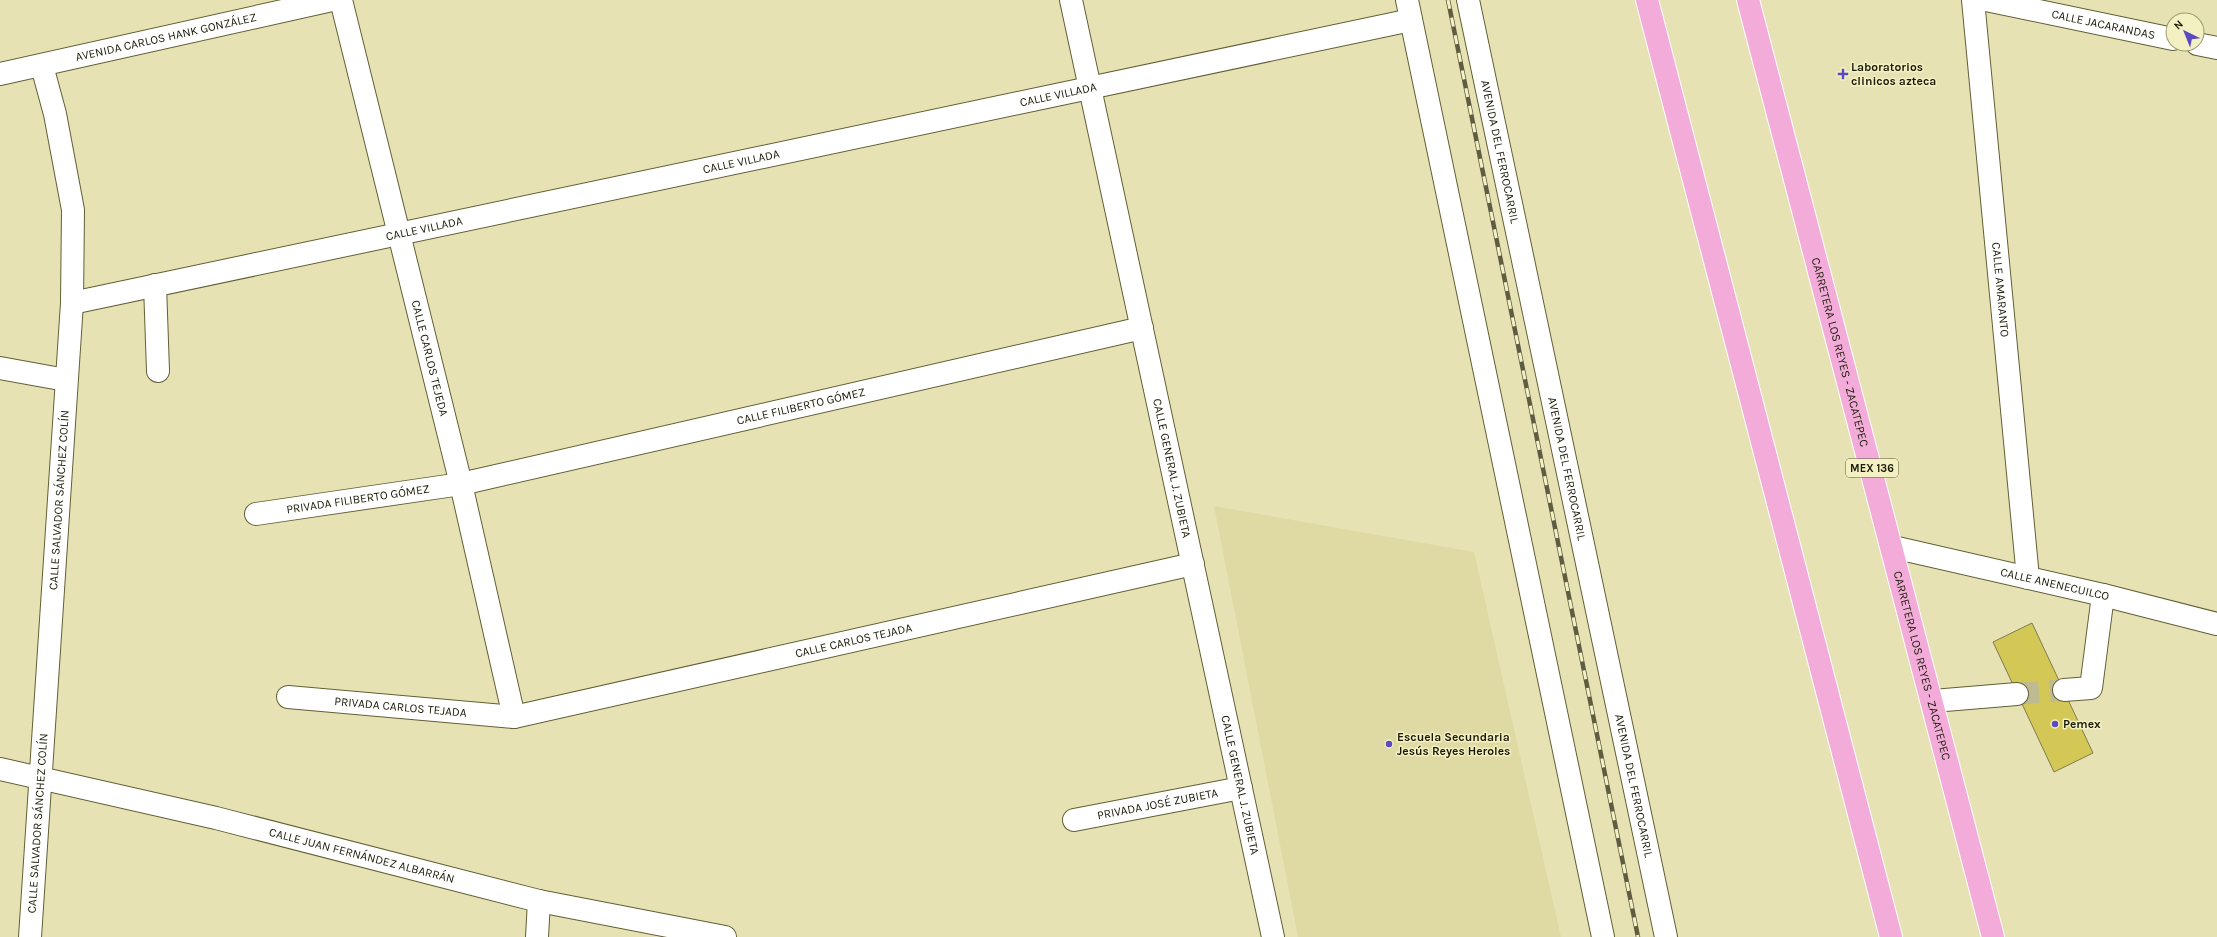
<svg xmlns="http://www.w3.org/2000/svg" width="2217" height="937" viewBox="0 0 2217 937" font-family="Karla,sans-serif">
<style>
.built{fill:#dfdaa4}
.building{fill:#d3c855;stroke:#7f7b50}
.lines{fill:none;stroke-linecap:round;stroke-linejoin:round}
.minor-tunnel{stroke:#beba92;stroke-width:22;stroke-dasharray:22 11;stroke-linecap:butt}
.minor-casing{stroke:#635f35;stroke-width:24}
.major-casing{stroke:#fff;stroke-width:24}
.minor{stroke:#fff;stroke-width:22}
.major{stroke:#f3acd9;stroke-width:22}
.rail-casing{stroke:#5e5c41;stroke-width:4.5}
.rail{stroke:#f3f0c1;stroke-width:3;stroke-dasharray:9;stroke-linecap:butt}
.poi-dot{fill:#5a49c1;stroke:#f3f0c1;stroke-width:1.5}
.labels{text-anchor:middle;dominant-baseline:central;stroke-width:3;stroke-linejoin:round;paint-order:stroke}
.shield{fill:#f3f0c1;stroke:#5c5b40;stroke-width:1}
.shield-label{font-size:11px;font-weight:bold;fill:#1c1b09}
.street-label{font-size:12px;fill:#1c1b09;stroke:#f3f0c1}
.poi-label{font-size:12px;font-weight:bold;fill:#1c1b09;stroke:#f3f0c1;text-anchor:start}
</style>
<rect width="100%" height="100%" fill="#e6e2b4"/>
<polygon class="built" points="1214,506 1474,552 1561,937 1298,937"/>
<polygon class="building" points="2032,623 2093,753 2054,772 1993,642"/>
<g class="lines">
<polyline class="minor-tunnel" points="2017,694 2064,690"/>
<defs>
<g id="minor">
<path id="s1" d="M341 0 461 484 514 717"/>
<path id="s2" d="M1071 0 1273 937"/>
<polyline points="1407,0 1603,937"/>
<path id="s3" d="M1468 0 1666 937"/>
<path id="s4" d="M1973 0 2028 578"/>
<path id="s5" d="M1986 0 2173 39"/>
<polyline points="2197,44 2217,48"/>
<path id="s6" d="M0 74 332 0"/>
<polyline points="155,285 158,371"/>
<path id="s7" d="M72 303 1411 20"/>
<polyline points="0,368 66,380"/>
<path id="s8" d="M256 514 461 484 1142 328"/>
<path id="s9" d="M1893 547 2103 595 2217 624"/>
<polyline points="2064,690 2091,688 2103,595"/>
<path id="s10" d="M288 697 514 717 1193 564"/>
<polyline points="1933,701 2017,694"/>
<path id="s11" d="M0 769 216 818 539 901 725 937"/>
<path id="s12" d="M1074 820 1241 788"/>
<path id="s13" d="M30 937 72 303 73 210 55 114 42 66"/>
<polyline points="537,937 539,901"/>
</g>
<g id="major">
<polyline points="1647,0 1891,937"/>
<path id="s14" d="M1748 0 1993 937"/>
</g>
</defs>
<use href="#minor" class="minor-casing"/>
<use href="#major" class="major-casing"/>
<use href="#minor" class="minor"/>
<use href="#major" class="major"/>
<defs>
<polyline id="rail" points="1448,0 1638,937"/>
</defs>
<use href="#rail" class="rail-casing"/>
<use href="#rail" class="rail"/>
</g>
<g class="poi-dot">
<path d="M1841 68h4v4h4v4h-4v4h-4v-4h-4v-4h4z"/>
<circle cx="2055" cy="724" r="4"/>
<circle cx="1389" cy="744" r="4"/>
</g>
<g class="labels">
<rect class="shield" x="1846" y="459" width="52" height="18" rx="3"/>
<g class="shield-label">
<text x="1872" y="468">MEX 136</text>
</g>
<g class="street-label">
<text stroke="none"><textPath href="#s5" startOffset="120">CALLE JACARANDAS</textPath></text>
<text stroke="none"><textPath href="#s6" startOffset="170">AVENIDA CARLOS HANK GONZÁLEZ</textPath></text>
<text stroke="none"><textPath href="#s7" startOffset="1008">CALLE VILLADA</textPath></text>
<text stroke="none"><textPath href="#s3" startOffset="155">AVENIDA DEL FERROCARRIL</textPath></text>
<text stroke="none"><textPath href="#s7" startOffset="684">CALLE VILLADA</textPath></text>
<text stroke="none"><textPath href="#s7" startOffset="360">CALLE VILLADA</textPath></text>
<text stroke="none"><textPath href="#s4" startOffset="291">CALLE AMARANTO</textPath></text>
<text stroke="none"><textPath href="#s14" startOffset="364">CARRETERA LOS REYES - ZACATEPEC</textPath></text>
<text stroke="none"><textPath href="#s1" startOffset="369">CALLE CARLOS TEJEDA</textPath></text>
<text stroke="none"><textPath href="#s8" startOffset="556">CALLE FILIBERTO GÓMEZ</textPath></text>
<text stroke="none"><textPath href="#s3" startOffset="479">AVENIDA DEL FERROCARRIL</textPath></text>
<text stroke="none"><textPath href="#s2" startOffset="479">CALLE GENERAL J. ZUBIETA</textPath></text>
<text stroke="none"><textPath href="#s8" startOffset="103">PRIVADA FILIBERTO GÓMEZ</textPath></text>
<text stroke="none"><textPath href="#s13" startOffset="438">CALLE SALVADOR SÁNCHEZ COLÍN</textPath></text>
<text stroke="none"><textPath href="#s9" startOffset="166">CALLE ANENECUILCO</textPath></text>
<text stroke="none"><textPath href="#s10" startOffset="575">CALLE CARLOS TEJADA</textPath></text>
<text stroke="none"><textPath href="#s14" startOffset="688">CARRETERA LOS REYES - ZACATEPEC</textPath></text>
<text stroke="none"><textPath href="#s10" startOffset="113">PRIVADA CARLOS TEJADA</textPath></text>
<text stroke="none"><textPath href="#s2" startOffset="803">CALLE GENERAL J. ZUBIETA</textPath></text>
<text stroke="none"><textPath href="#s3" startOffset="803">AVENIDA DEL FERROCARRIL</textPath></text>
<text stroke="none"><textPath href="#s12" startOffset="85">PRIVADA JOSÉ ZUBIETA</textPath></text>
<text stroke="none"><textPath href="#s13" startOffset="114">CALLE SALVADOR SÁNCHEZ COLÍN</textPath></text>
<text stroke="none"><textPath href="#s11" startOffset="372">CALLE JUAN FERNÁNDEZ ALBARRÁN</textPath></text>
</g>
<g class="poi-label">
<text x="1851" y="67">Laboratorios<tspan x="1851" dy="14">clinicos azteca</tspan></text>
<text x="2063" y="724">Pemex</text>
<text x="1397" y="737">Escuela Secundaria<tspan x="1397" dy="14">Jesús Reyes Heroles</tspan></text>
</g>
</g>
<g transform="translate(2185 32) rotate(317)"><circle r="19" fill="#f3f0c1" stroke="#9d9b77"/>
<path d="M0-3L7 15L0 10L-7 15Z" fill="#5a49c1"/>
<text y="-6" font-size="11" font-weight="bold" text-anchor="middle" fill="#1c1b09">N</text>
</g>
</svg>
